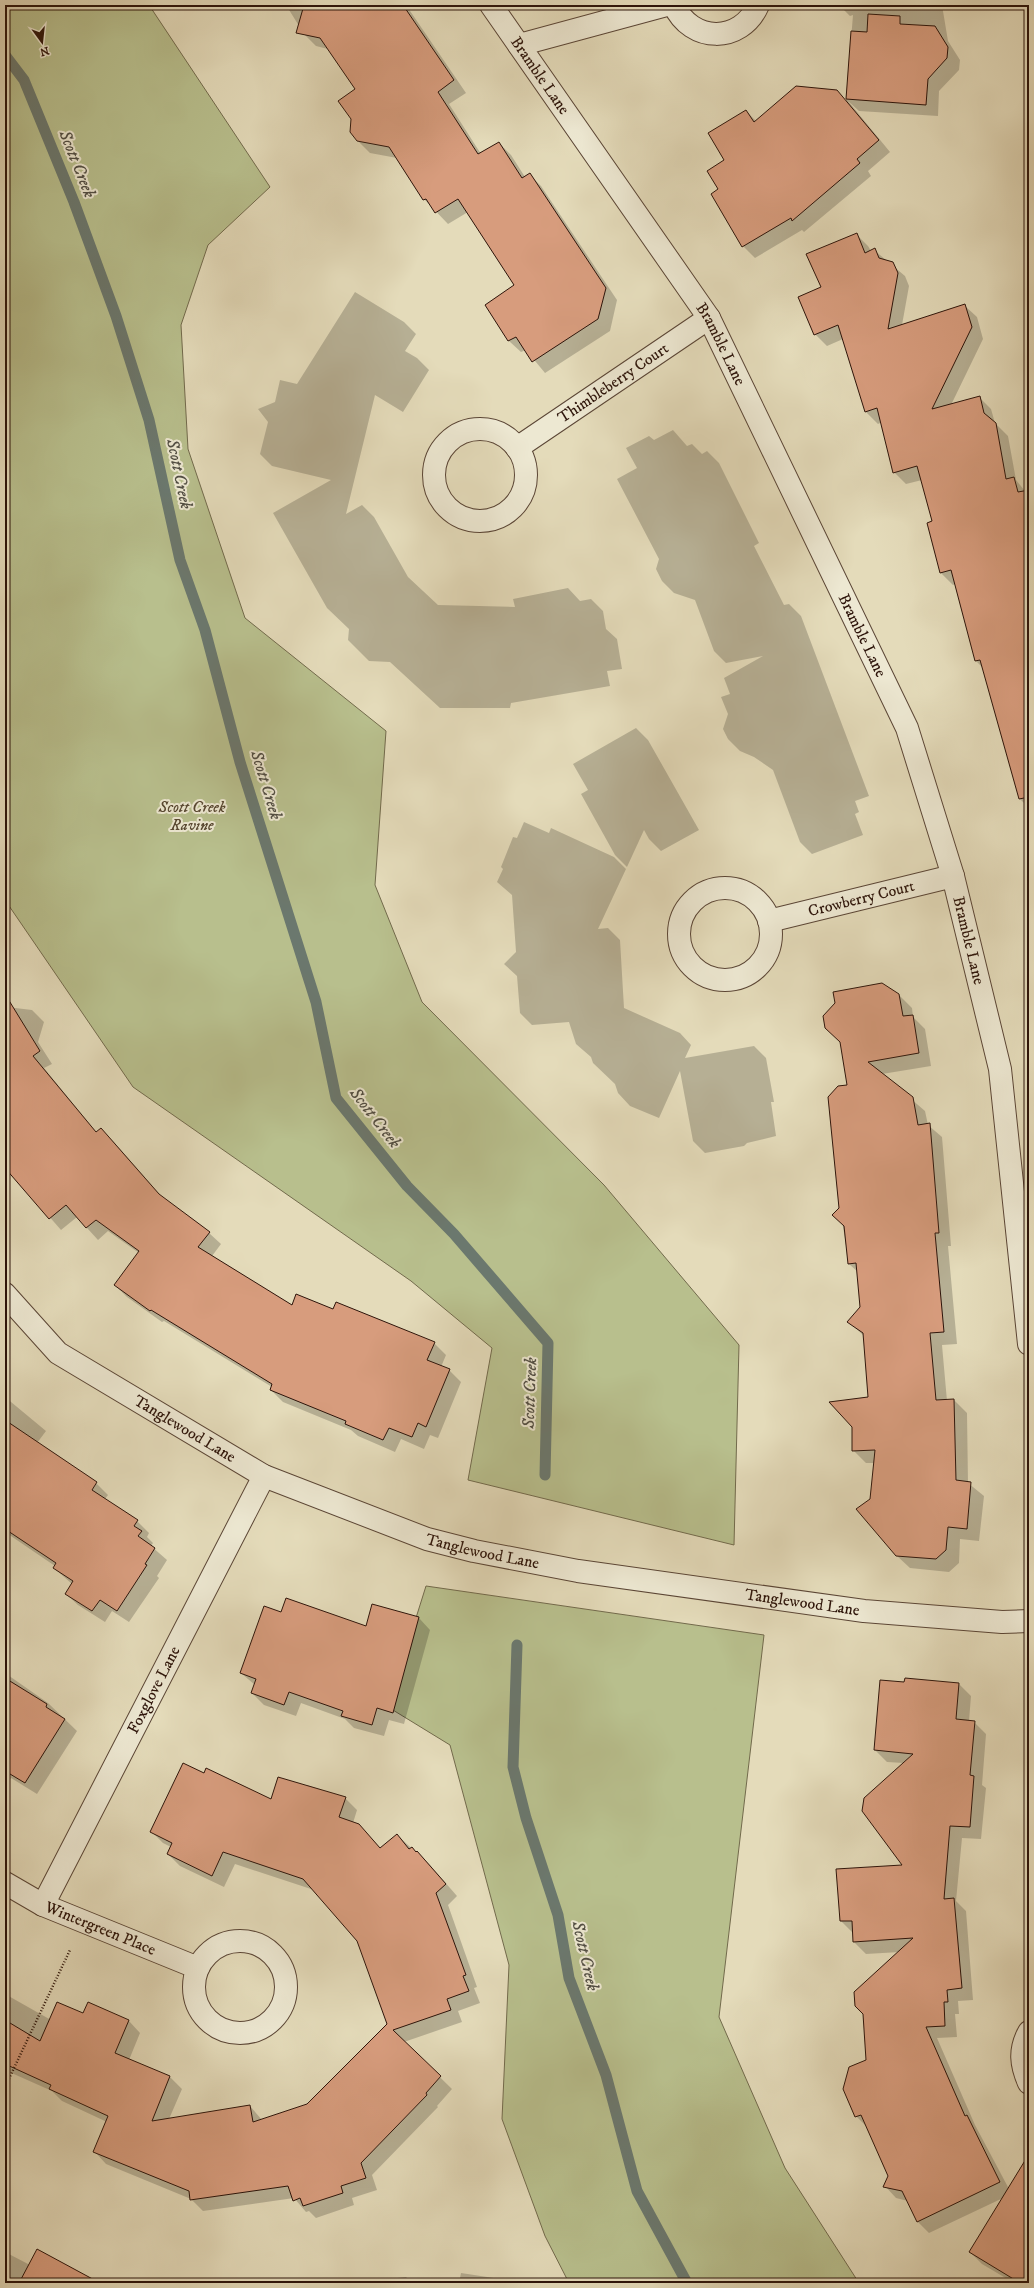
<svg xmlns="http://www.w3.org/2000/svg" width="1034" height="2288" viewBox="0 0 1034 2288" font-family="'IM FELL DW Pica',serif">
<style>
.green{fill:#b8bf8d;stroke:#726a4c}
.shadow{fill:#0003}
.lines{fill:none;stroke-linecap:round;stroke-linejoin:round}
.stream{stroke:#6b786e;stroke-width:11}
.building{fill:#d79c7d;stroke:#2d140a}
.minor-casing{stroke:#5b4636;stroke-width:24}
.path{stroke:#2d140a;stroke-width:2.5;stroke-dasharray:1 2;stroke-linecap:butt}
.minor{stroke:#ede8d2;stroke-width:22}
.labels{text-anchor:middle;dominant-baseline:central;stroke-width:4;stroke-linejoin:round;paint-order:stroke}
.street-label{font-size:16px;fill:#2d140a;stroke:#ede8d2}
.park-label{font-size:16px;font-style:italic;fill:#574731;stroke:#ede8d2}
.water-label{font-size:17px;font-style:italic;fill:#514e44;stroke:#ede8d2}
</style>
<rect width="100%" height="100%" fill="#e4dbba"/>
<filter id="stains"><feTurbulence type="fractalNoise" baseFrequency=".005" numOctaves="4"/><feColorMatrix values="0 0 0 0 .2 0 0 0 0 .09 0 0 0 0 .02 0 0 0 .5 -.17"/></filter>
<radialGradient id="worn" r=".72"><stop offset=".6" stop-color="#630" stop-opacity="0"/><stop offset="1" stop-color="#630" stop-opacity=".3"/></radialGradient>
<g class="green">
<polygon points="5,5 149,5 270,187 208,245 181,325 188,449 245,618 386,731 375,885 422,1002 604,1185 739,1345 734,1545 468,1480 492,1348 411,1281 133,1087 5,900"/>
<polygon points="426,1586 764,1635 719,2017 785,2168 859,2283 569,2283 545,2236 502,2119 509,1965 450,1745 388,1707"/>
</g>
<g class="shadow">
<polygon points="286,5 406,5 466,93 449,104 481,154 499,143 511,155 525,177 529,174 541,186 617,300 610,331 545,373 526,350 521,352 509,341 486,305 516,286 468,212 448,224 424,199 397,158 370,153 358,141 356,90 328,49 316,46 304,34"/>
<polygon points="839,5 942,5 948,41 960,60 959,70 939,91 938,116 859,111 848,101 890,152 868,171 871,176 804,232 802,230 755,258 743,246 720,190 726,160 746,111 756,121 846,101 853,15 850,16"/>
<polygon points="856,234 868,246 871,251 874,250 905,276 909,286 902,325 965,306 977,317 983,339 951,405 979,397 991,409 995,423 1008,436 1016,480 1029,496 1029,808 1020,799 984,669 976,661 955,584 953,585 941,573 928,524 933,522 922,480 906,484 894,472 882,422 878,424 866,412 843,339 827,346 815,334 822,288"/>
<polygon points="355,292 404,322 416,334 405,351 417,358 429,370 403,412 375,395 346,514 362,505 374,517 408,577 438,605 515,607 513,599 568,588 580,601 591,599 603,611 606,629 617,639 622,669 607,671 610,686 511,703 510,708 440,708 390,662 369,661 348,640 349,629 327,608 273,513 331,480 272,466 260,454 268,422 258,409 275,402 280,380 297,384"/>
<polygon points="673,430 687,446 692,444 702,454 707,451 719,463 759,543 754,546 784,605 789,604 801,616 869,796 855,801 859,812 855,814 863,835 812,854 800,842 773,770 754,757 740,751 728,739 723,729 728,714 721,697 730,694 724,678 763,656 726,663 714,651 695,600 674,593 662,581 656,569 659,559 617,479 637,468 626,448 649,436 654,440"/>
<polygon points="636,728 648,740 699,830 661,851 649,839 644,830 627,867 615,855 581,794 588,790 573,764"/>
<polygon points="524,822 549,833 551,828 614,857 626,869 598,929 608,928 620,940 624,1008 680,1033 691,1045 685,1058 754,1046 766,1058 774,1102 771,1102 776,1136 747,1143 744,1146 705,1153 693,1141 680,1071 659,1118 630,1106 618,1093 615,1084 593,1063 591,1057 576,1044 569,1022 532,1025 520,1013 517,976 504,964 516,952 512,895 497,882 503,869 501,867 513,837 517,838"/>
<polygon points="899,995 912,1008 913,1017 925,1029 931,1066 882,1074 925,1111 928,1125 942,1137 951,1246 948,1246 957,1344 942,1345 947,1401 954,1400 967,1413 968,1483 984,1496 979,1541 960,1539 959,1563 949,1572 910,1568 896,1555 871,1499 875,1463 866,1463 853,1450 869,1398 864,1336 849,1322 861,1308 858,1272 849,1264 840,1208 848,1086"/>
<polygon points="5,1004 7,1007 32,1010 44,1022 38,1042 52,1064 44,1068 97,1133 101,1129 113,1141 163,1198 209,1233 221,1244 212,1256 292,1306 334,1310 434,1343 446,1355 441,1367 449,1370 461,1382 438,1438 430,1435 424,1449 401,1439 395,1452 358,1436 351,1430 283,1402 271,1390 272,1387 164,1321 162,1322 127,1297 115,1285 139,1253 108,1231 98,1240 77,1217 61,1230 5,1166"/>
<polygon points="5,1397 46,1431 37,1443 96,1483 108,1495 105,1499 137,1521 149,1533 147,1537 153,1543 151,1546 167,1560 157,1576 159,1578 129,1622 112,1611 105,1622 78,1605 66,1594 72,1584 54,1568 55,1566 5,1532"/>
<polygon points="282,1613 366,1628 419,1618 430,1630 404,1724 389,1720 384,1736 354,1728 345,1719 301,1703 296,1716 264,1705 252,1693 255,1685 241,1673"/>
<polygon points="5,1673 48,1703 77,1731 37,1794 11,1778 5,1788"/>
<polygon points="959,1684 971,1696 969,1721 974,1722 986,1734 982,1785 986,1788 981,1839 962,1838 956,1901 966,1911 973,2000 958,2001 959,2014 955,2014 957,2037 937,2038 975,2125 1009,2189 1029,2178 1029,2283 1014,2283 982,2264 970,2252 1003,2198 929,2233 917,2221 908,2201 896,2198 885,2186 889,2176 868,2128 856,2116 867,2061 900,1952 866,1954 854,1942 853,1933 841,1921 837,1870 904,1866 904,1763 887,1762 875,1750"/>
<polygon points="204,1774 271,1800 306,1787 307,1785 345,1798 357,1810 353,1823 359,1825 381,1849 397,1835 429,1864 457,1896 448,1905 477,1987 474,1988 480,2003 458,2011 462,2022 404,2042 452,2089 437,2106 438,2107 372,2175 377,2190 352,2198 354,2205 316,2218 309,2211 306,2212 294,2198 203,2211 191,2199 106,2164 95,2152 107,2122 62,2101 52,2091 7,2071 5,2075 5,1994 51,2020 83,2014 88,2004 129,2021 140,2033 129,2060 170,2077 182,2089 169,2119 250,2106 262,2120 308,2105 388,2025 358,1940 314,1890 235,1864 224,1887 180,1866 168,1854 171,1847 163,1843 151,1831"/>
<polygon points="5,2252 30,2265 98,2283 5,2283"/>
<polygon points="461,2273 514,2281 516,2283 459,2283"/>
<polygon points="406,2277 412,2283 362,2283 362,2282"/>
</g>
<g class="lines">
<g class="stream">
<polyline points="5,55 24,80 74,202 116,316 149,420 180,560 205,630 240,762 316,1002 336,1098 407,1186 454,1234 548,1343 545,1475"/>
<polyline points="517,1645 513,1767 526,1818 558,1915 569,1978 606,2075 637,2191 687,2283"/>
</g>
</g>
<g class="building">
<polygon points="304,5 403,5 454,80 438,92 478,154 499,142 522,178 530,173 606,288 598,319 532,362 516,337 508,341 485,305 514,285 458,199 435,213 426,199 423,200 389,147 357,141 350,132 351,119 338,101 355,89 320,38 296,33"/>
<polygon points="868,14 900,16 900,24 935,26 948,47 947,58 928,79 926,105 846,99 851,31 867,32"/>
<polygon points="796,86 837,90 879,140 857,159 860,163 792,221 791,218 742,247 711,194 718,189 707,171 724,160 708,133 746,110 754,122"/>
<polygon points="857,233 865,253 875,248 879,258 893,262 898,273 888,329 965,304 972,327 932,409 980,396 984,413 996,423 1006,479 1014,477 1018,492 1029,490 1029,797 1019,799 980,660 975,661 951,570 940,573 927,523 932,521 917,466 893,473 877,408 865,412 838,325 814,335 798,297 821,287 806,254"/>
<polygon points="882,983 899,994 903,1016 913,1015 919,1053 868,1062 913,1097 918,1125 930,1123 939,1233 935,1233 944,1332 930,1333 936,1400 954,1399 956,1480 971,1482 967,1529 948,1527 946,1550 936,1559 896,1556 856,1509 870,1499 875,1450 852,1451 852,1427 829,1402 868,1397 863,1333 847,1322 860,1307 856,1263 848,1264 844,1226 832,1215 839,1208 828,1097 838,1086 847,1085 840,1042 825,1028 823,1016 835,1003 833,992"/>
<polygon points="5,994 40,1051 33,1056 96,1132 101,1128 159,1194 210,1232 198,1247 292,1305 296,1294 333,1309 336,1302 435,1342 427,1360 450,1369 426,1427 418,1423 412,1437 389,1428 383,1440 345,1424 346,1421 270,1390 272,1384 151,1310 150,1311 114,1285 139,1251 96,1220 86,1228 66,1205 49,1219 5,1168"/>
<polygon points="5,1420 97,1482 92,1490 138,1520 134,1526 142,1531 138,1536 155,1548 145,1564 147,1565 117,1611 100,1600 92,1611 65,1594 73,1581 53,1568 56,1563 5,1529"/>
<polygon points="286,1598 366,1626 372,1604 419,1617 393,1713 377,1708 372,1725 341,1716 343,1711 289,1692 284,1705 251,1693 256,1679 240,1673 264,1606 281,1612"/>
<polygon points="5,1678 47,1704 46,1707 65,1719 25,1783 5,1771"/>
<polygon points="905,1678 959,1683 956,1719 975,1721 970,1775 974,1776 970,1827 950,1826 944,1899 954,1898 962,1988 947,1990 948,2002 944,2002 945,2026 926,2027 965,2116 967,2115 1000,2182 917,2222 902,2191 883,2187 888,2176 861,2115 855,2117 843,2089 849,2067 866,2060 863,2014 855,2006 854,1992 913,1938 853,1942 852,1921 840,1921 836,1869 902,1865 862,1811 864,1798 913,1754 874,1750 880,1680 904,1682"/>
<polygon points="183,1763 204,1773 206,1768 271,1799 278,1777 346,1797 339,1817 359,1824 380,1848 397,1834 409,1849 412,1847 416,1852 417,1851 446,1884 436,1893 466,1975 463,1976 469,1991 447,1999 451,2010 393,2030 441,2076 426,2093 427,2095 361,2163 366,2178 341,2186 343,2193 303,2206 300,2198 293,2201 288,2186 190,2200 189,2191 93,2152 108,2116 49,2089 51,2085 5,2064 5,2020 40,2041 57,2002 83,2013 88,2002 129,2020 115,2053 170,2076 152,2121 250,2105 253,2122 307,2104 387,2024 357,1941 303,1879 223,1852 212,1876 167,1854 172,1843 150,1832"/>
<polygon points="1029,2154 1029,2283 1020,2283 969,2252"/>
<polygon points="37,2249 100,2283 19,2283"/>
</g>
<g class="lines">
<defs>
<g id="minor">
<path id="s1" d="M491 5 709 318 907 728 953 876 1000 1069 1029 1344"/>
<path d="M674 5C691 43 741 44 758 5"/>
<polyline points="519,45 667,5"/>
<circle cx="480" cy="475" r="46"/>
<path id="s2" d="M517 448 709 318"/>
<circle cx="725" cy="934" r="46"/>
<path id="s3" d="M769 921 953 876"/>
<path id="s4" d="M5 1294 58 1353 264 1476 427 1539 474 1551 578 1571 864 1611 1002 1622 1029 1621"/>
<path id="s5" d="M5 1883 43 1905 198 1968"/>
<path id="s6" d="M43 1905 264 1476"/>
<circle cx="240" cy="1987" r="46"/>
<path d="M1029 2032C1019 2050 1021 2065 1029 2083"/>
</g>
</defs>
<use href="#minor" class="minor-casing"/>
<polyline class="path" points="5,2087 70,1950"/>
<use href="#minor" class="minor"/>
</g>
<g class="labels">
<g class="street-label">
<text stroke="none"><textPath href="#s1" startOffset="86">Bramble Lane</textPath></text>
<text stroke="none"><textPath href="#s1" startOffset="410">Bramble Lane</textPath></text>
<text stroke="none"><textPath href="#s2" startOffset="116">Thimbleberry Court</textPath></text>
<text stroke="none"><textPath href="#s1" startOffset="734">Bramble Lane</textPath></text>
<text stroke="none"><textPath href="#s3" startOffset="95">Crowberry Court</textPath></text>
<text stroke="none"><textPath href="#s1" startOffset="1058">Bramble Lane</textPath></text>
<text stroke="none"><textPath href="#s4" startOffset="227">Tanglewood Lane</textPath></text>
<text stroke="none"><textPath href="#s4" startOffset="551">Tanglewood Lane</textPath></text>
<text stroke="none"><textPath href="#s4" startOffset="875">Tanglewood Lane</textPath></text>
<text stroke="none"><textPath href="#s6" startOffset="242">Foxglove Lane</textPath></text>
<text stroke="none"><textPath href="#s5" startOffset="106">Wintergreen Place</textPath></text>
</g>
<g class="park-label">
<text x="192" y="807">Scott Creek<tspan x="192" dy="18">Ravine</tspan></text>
</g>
<g class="water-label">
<text transform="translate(77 164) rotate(68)">Scott Creek</text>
<text transform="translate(179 474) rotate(78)">Scott Creek</text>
<text transform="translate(266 785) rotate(73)">Scott Creek</text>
<text transform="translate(375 1118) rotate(52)">Scott Creek</text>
<text transform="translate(530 1393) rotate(-88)">Scott Creek</text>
<text transform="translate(585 1956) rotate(77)">Scott Creek</text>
</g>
</g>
<rect width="1034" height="2288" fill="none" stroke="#e4dbba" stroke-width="20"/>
<rect x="6" y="6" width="1022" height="2276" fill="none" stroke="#2d140a" stroke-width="2"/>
<rect x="10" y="10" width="1014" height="2268" fill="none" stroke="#2d140a"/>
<g transform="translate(42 42) rotate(165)" stroke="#ede8d2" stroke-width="3" paint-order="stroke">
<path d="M0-3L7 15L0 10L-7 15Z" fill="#2d140a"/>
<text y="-6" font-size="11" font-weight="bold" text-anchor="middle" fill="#2d140a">N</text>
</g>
<rect width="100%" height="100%" filter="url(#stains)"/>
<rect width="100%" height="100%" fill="url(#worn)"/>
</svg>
